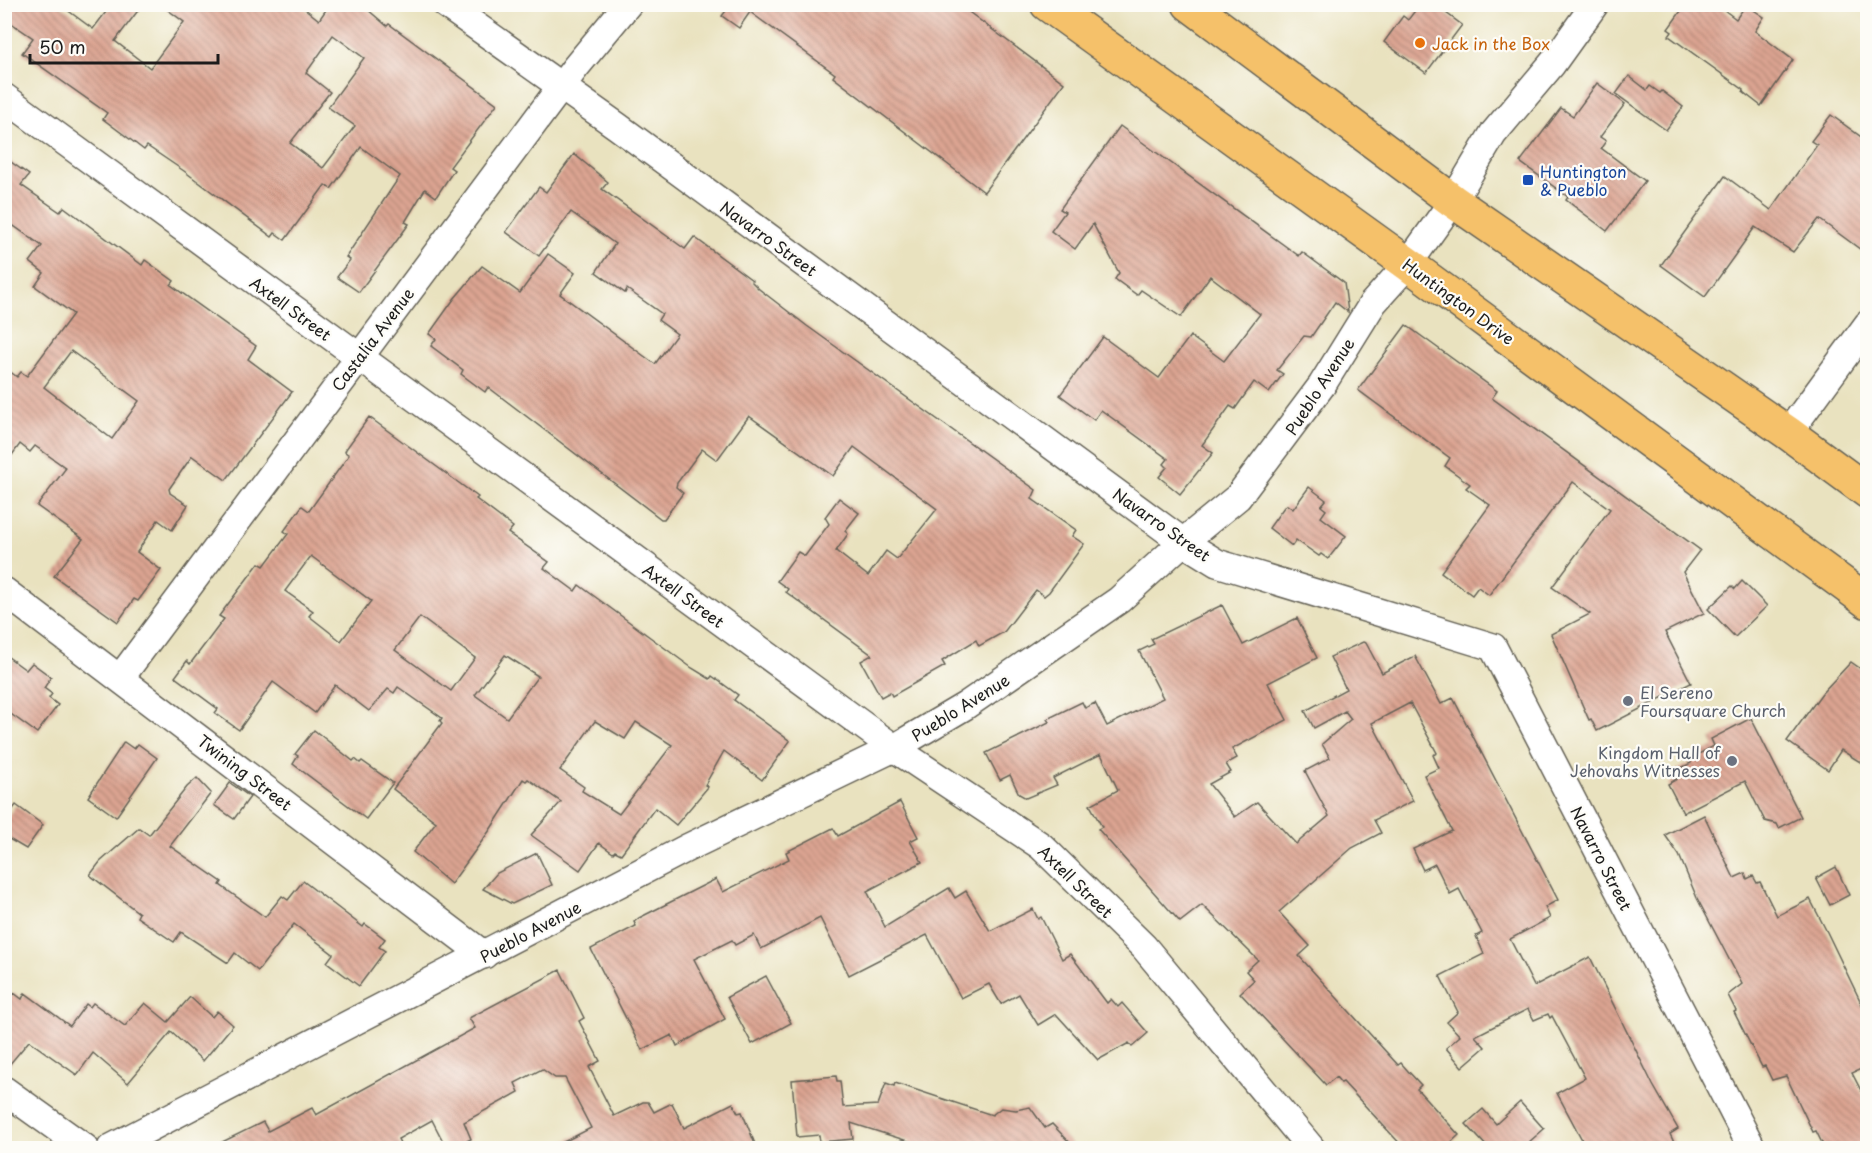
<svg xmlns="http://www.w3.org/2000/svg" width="1872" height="1153" viewBox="0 0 1872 1153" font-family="'Playpen Sans',sans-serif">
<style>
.building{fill:url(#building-back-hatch);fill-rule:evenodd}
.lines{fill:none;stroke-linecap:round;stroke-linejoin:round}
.street-casing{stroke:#646155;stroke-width:30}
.primary-casing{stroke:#646155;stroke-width:36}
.street{stroke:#fff;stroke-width:27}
.primary{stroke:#f5c16b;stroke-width:33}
.food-dot{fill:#e8710a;stroke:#fdfcf7;stroke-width:2}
.transit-dot{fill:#1a4fb4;stroke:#fdfcf7;stroke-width:2}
.worship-dot{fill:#6b7280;stroke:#fdfcf7;stroke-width:2}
.labels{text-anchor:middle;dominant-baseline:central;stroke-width:4.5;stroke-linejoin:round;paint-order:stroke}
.food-label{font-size:16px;fill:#c56008;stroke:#fdfcf7;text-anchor:start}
.transit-label{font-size:16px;fill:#164399;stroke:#fdfcf7;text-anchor:start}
.street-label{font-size:16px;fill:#1c1c1c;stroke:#fdfcf7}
.worship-label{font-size:16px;fill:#5b616d;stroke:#fdfcf7;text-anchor:start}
</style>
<defs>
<pattern id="building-back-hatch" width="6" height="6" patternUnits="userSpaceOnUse" patternTransform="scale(1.5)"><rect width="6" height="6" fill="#dca492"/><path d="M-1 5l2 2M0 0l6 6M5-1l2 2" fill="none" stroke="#b28576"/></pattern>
</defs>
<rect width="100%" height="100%" fill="#fdfcf7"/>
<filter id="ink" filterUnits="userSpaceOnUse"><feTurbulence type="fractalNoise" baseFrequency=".0167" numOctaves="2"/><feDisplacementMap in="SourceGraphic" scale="12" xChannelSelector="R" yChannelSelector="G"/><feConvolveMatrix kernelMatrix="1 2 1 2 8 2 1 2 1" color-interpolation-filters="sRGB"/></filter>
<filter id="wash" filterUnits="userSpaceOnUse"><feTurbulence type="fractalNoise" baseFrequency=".008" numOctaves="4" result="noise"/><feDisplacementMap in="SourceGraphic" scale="24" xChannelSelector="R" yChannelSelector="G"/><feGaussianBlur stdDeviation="1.35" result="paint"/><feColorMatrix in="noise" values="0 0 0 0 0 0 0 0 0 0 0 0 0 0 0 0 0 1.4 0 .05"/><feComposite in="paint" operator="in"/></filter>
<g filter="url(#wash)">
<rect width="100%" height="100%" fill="#e9e2bf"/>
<g id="blocks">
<g class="building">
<path d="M4 4H59L93 29 112 4H143L115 41 150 68 184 22 160 4H299L319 20 330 4H361L387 26 389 24 497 104 450 167 454 170 436 197 425 189 405 222 409 224 359 292 337 277 350 260 346 257 400 176 361 147 331 189 325 185 285 240 275 233 272 237 184 171 147 146 144 150 131 140 103 119 107 113 22 53 33 38 4 18ZM333 35 364 58 328 107 355 126 323 168 290 143 330 92 306 73Z"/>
<polygon points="731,4 958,4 1064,83 984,192 833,77 835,74 750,12 739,28 722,16"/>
<polygon points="1420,4 1434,4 1462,25 1426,73 1384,42 1403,16 1408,20"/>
<polygon points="1686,4 1716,4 1736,19 1746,5 1764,17 1755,31 1793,60 1761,106 1743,92 1744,90 1669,36 1672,32 1668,29"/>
<polygon points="1629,76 1647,90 1650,86 1660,93 1662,91 1683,107 1666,130 1616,94"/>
<polygon points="1597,83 1625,104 1600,137 1606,141 1601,148 1645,181 1607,231 1566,200 1568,197 1520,162 1561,108 1573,116"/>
<polygon points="1831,115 1868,142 1868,255 1819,219 1793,252 1755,227 1705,297 1661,265 1725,176 1771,210 1817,145 1811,141"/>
<polygon points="1120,126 1299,256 1302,252 1344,283 1348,312 1335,302 1311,337 1304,336 1277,370 1283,374 1269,393 1254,382 1235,409 1230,406 1202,445 1213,453 1180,494 1159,477 1167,467 1164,464 1168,459 1101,410 1094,420 1060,395 1103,337 1159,378 1190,336 1224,361 1260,314 1210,276 1181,317 1141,290 1137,295 1115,279 1119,273 1093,224 1075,249 1051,231 1065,212 1060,209"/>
<polygon points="574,154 608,182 602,189 685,249 694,237 752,280 751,281 759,289 807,326 1036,490 1032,499 1076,530 1072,536 1084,544 1049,592 1044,596 1036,590 1004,632 979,646 976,640 942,661 945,666 892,696 890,692 881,697 861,661 872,655 786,592 788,589 777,581 798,552 805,556 829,524 825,517 839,498 859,513 845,531 848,534 836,551 868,576 886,551 897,559 937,509 854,447 833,476 749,416 717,460 702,449 677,483 676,487 683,493 664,519 661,519 488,387 485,392 461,374 463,370 431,346 436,339 429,334 454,299 482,266 520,293 548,254 575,273 560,294 655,364 677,334 658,320 662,314 627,289 625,293 596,272 615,244 571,212 539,256 506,232 539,187 546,192"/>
<path d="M4 157 29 175 21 185 60 212 64 207 142 265 145 260 174 281 171 285 256 346 248 359 292 392 226 480 192 456 169 489 170 493 188 505 172 530 158 520 137 552 161 570 138 601 134 599 118 622 54 576 83 539 37 506 66 468 35 446 30 452 20 444 4 466V367L17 377 21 372 27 376 73 314 35 286 44 273 30 262 42 246 4 219ZM71 351 139 401 112 439 44 387Z"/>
<polygon points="1406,325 1497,391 1492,398 1700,550 1683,572 1704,613 1665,632 1691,683 1597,731 1591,719 1589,720 1551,634 1590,614 1552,587 1610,509 1573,482 1489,595 1478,587 1472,595 1441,572 1490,505 1466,488 1470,484 1445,466 1450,458 1358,390"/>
<path d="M369 417 478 497 476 499 513 527 508 533 549 562 544 568 575 591 579 585 692 668 710 679 712 676 738 695 734 700 790 741 762 780 724 751 705 785 708 787 676 825 655 808 621 854 615 851 613 853 599 843 580 870 531 835 561 802 528 779 526 781 523 779 490 830 451 884 413 852 436 822 393 789 442 723 440 721 442 718 398 687 394 693 388 689 369 711 335 685 315 713 273 682 239 730 215 713 218 709 175 677 187 661 190 664 224 619 219 616 259 563 264 566 288 534 284 531 302 506 309 511 349 455 345 452 346 449ZM311 556 371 601 341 641 309 616 313 611 285 591ZM420 617 475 658 451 691 395 650ZM505 655 538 676 507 718 475 695ZM595 721 625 739 636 722 672 745 619 814 582 791 584 787 560 770Z"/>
<polygon points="1309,487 1326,500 1321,506 1326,510 1321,517 1346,536 1328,559 1321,554 1319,556 1296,540 1292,546 1269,528 1284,507 1287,505 1293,509"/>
<polygon points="1742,581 1767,606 1735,637 1708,609 1732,586 1735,589"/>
<polygon points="1222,605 1243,645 1297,618 1317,658 1268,683 1287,720 1232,749 1237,758 1226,764 1231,772 1209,784 1235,817 1257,802 1296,844 1329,816 1305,771 1330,758 1322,744 1351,719 1345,711 1314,728 1305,711 1346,689 1330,657 1363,642 1366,643 1382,673 1415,656 1441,704 1453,698 1558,900 1545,907 1550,918 1510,939 1534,986 1590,957 1653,1085 1678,1129 1670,1134 1677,1149 1587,1149 1557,1093 1585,1078 1552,1016 1550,1018 1548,1014 1534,1020 1528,1009 1475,1036 1485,1047 1462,1067 1446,1048 1460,1036 1447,1022 1458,1012 1440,976 1484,954 1476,936 1482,933 1459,889 1450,894 1435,864 1423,870 1413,849 1452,831 1424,775 1439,768 1433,755 1437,753 1410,703 1372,723 1413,801 1374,820 1381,833 1352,848 1279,912 1310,946 1299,956 1398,1065 1401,1063 1408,1071 1421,1085 1417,1089 1459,1135 1444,1149 1405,1149 1343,1082 1341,1083 1336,1077 1326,1085 1240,993 1254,980 1246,971 1258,960 1202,905 1180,922 1098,829 1102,827 1090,805 1118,790 1101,754 1053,778 1057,785 1026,798 1019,794 1010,775 1000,780 986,753 1049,722 1047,719 1082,702 1085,708 1095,703 1107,726 1163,698 1139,651 1154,644 1151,639"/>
<polygon points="4,654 26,670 32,663 51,677 44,688 52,694 49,698 58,705 37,733 4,709"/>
<polygon points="1851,662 1868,674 1868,767 1841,750 1828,770 1787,741 1822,693"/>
<polygon points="1751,718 1801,817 1779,828 1777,824 1765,821 1745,781 1683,813 1668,784 1677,779 1673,772 1691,763 1689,759 1714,746 1711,739"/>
<polygon points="314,730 353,761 355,759 360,763 362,761 393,783 366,819 293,764 298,756 295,754"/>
<polygon points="124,742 134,749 138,744 157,758 116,817 88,797"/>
<polygon points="197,778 211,793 170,846 222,882 220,885 265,917 282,896 288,900 303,881 363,927 365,924 385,939 379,947 385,951 359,986 327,962 333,954 294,924 258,971 235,953 228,963 181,932 174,942 137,917 139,913 90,875 100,862 139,828 149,835 187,787"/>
<polygon points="230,783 250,797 234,819 214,805"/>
<polygon points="900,802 918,837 910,841 922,862 867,891 885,927 949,888 955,898 966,891 990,931 1033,909 1038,919 1041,917 1062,959 1070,954 1107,1003 1111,999 1118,1007 1122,1003 1148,1033 1132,1047 1129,1043 1098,1060 1056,1014 1038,1025 1019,994 1001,1004 989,984 961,998 927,935 849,975 820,918 761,949 754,935 735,945 732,940 694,959 725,1019 677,1046 672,1035 642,1050 591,949 636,926 634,922 639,918 716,879 723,892 789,859 786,852 833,828 838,836"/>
<polygon points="16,805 43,825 26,849 4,836 4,821"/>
<polygon points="1704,815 1734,878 1745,873 1747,879 1753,876 1757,883 1760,882 1777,916 1810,899 1827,932 1868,1017 1868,1066 1852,1073 1868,1104 1868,1149 1825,1149 1816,1131 1813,1132 1786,1076 1772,1080 1765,1066 1762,1067 1734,1012 1736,1011 1728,995 1742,984 1697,898 1679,855 1665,835"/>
<polygon points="537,853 552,885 512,904 483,889 497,873"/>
<polygon points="1836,867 1849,895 1830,905 1816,878"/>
<polygon points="560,970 584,1018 579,1021 600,1061 589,1067 614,1116 643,1102 648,1102 654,1112 672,1103 684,1128 733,1103 738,1113 742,1112 757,1149 550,1149 591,1128 565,1078 555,1078 542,1069 515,1083 519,1092 464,1122 471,1139 451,1149 447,1149 432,1120 398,1139 403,1149 208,1149 263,1122 268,1131 312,1108 316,1115 475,1028 469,1018"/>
<polygon points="766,976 791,1023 752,1044 727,997"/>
<polygon points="14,993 22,999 25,993 70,1026 86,1004 90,1007 93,1003 125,1026 145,1003 168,1022 190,997 212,1017 217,1011 233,1025 203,1061 171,1032 128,1083 93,1053 77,1075 29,1041 4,1071 4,1006"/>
<polygon points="836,1076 837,1081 840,1081 843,1107 878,1105 886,1083 894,1086 895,1083 992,1115 1001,1108 1016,1110 1030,1107 1045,1128 1052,1124 1076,1149 909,1149 911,1142 851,1123 853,1139 820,1142 819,1135 797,1137 792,1080"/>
<polygon points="1520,1102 1544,1129 1521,1149 1489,1149 1466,1124 1483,1109 1496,1124"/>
</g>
</g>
</g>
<g filter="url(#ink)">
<use href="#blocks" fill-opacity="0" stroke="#646155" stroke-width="1.5"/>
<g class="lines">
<defs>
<g id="street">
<polyline points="445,4 617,126 1183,542 1217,563 1493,647 1752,1148"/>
<polyline points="4,97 894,748 1041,846 1144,947 1311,1148"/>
<polyline points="1788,433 1868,324"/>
<polyline points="4,591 484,955"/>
<polyline points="121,677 575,68 628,4"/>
<polyline points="4,1090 85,1148"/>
<polyline points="111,1148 687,848 894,748 965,706 1119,600 1183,542 1238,497 1322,385 1373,303 1408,264 1453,201 1493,134 1552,64 1595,4"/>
</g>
<g id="primary">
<polyline points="1047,4 1408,264 1868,602"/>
<polyline points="1189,4 1453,201 1788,433 1868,492"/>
</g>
</defs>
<use href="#street" class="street-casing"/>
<use href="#primary" class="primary-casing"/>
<use href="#street" class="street"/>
<use href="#primary" class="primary"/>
</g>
</g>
<circle class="food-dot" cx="1420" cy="43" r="6"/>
<rect class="transit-dot" x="1522" y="174" width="12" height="12" rx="3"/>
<g class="worship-dot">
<circle cx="1628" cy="701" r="6"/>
<circle cx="1732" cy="761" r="6"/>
</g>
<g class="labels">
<g class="food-label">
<text x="1432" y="43">Jack in the Box</text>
</g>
<g class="transit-label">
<text x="1540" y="171">Huntington<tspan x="1540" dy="18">&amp; Pueblo</tspan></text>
</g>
<g class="street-label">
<text transform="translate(769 238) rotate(36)">Navarro Street</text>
<text transform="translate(1459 301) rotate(36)">Huntington Drive</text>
<text transform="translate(291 308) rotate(36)">Axtell Street</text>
<text transform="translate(372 339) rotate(-53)">Castalia Avenue</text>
<text transform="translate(1319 386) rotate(-57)">Pueblo Avenue</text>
<text transform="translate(1162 524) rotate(35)">Navarro Street</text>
<text transform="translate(684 595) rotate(36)">Axtell Street</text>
<text transform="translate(960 707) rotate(-32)">Pueblo Avenue</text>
<text transform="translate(245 772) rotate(37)">Twining Street</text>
<text transform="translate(1602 858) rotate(63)">Navarro Street</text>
<text transform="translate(1076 881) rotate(44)">Axtell Street</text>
<text transform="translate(530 931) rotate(-28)">Pueblo Avenue</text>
</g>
<g class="worship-label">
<text x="1640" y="692">El Sereno<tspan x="1640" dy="18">Foursquare Church</tspan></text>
<text x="1720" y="752" text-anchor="end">Kingdom Hall of<tspan x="1720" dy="18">Jehovahs Witnesses</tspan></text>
</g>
</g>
<rect width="1872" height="1153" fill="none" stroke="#fdfcf7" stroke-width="24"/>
<path d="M30 54v9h188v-9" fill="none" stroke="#1c1c1c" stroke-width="3"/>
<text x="39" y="54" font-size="18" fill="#1c1c1c" stroke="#fdfcf7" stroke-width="4.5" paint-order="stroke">50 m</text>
</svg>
